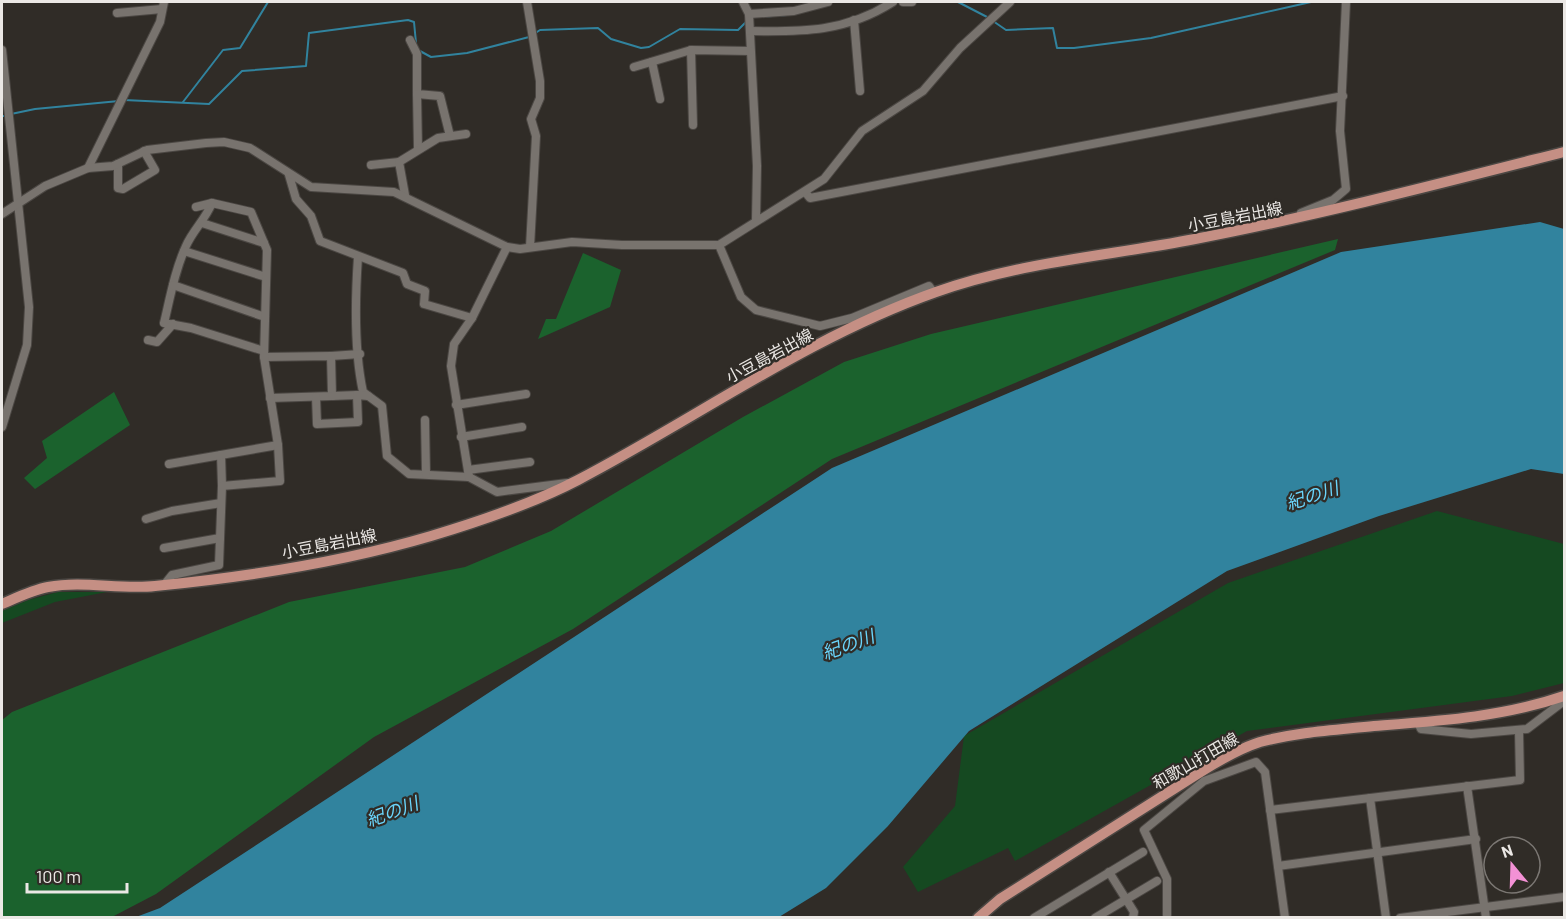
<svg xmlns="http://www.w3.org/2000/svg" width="1566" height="919" viewBox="0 0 1566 919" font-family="Barlow,'Noto Sans JP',sans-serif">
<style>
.green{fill:#154921}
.forest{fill:#1b622d}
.water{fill:#31839e}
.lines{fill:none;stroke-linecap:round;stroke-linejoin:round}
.stream{stroke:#31839e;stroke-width:2}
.minor-casing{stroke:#4b4743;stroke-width:10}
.major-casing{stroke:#4b4743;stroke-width:13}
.minor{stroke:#78736e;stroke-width:8}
.major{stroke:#c58f84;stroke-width:10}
.labels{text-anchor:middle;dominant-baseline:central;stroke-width:4.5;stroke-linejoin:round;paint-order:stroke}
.street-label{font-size:16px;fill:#ebe8e5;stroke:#302c27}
.water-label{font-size:18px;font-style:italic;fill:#6ad5fb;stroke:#302c27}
</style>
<rect width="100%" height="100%" fill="#302c27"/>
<g class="green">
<polygon points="1437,511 1564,544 1564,683 1512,696 1247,731 1015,861 1008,848 918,892 903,867 955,806 964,736 1228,583"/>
<polygon points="58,592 107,592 55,602 2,623 2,611 28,600"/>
</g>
<g class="forest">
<polygon points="1338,239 1335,250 832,459 573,629 374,737 156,894 110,918 2,917 2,720 12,712 289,602 465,567 551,531 743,417 844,362 931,334"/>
<polygon points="583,253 621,270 610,307 538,339 546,319 556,319"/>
<polygon points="114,392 130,425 35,489 24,478 47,458 42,441"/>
</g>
<polygon class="water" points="1540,222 1564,229 1564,474 1531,469 1379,516 1227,571 969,731 888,826 826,888 779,917 136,917 160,908 832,468 1341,252"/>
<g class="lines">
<g class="stream">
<polyline points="958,2 989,18"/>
<polyline points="760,17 787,15"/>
<polyline points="993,21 1006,30 1053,28 1057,48 1074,48 1151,38 1311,2"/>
<polyline points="534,34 540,30 598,28 611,39 641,48 649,47 680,29 738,30 747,21"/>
<polyline points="420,51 431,57 467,53 529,37"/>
<polyline points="124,100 209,104 242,71 306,66 309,33 408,20 414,22 416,43"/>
<polyline points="183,102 223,50 240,48 268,2"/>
<polyline points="11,114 35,109 119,101"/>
<polyline points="2,116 4,116"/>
</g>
<defs>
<g id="minor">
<polyline points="527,2 540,81 540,98 531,119 536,136 530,247"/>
<polyline points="743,2 749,14 757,166 756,220"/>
<polyline points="903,2 912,2"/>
<polyline points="117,13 162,9"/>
<polyline points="749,14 794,11 828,2"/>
<polyline points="854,20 860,91"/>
<path d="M750 31C803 32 846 32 893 2"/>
<polyline points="410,40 417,54 417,94 440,96 450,136"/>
<polyline points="2,50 29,307 27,345 2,427"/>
<polyline points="691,50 693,125"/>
<polyline points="652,62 660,99"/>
<polyline points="634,67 691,50 750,51"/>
<polyline points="417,94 418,149"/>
<polyline points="118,164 118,188 123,189 155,170 144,151"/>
<polyline points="371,165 399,162"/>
<polyline points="88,168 160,22 164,2"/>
<polyline points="289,175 296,199 311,216 320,241 403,273 407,284 425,291 424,304 472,318"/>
<polyline points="805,192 810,198 1343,96"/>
<polyline points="405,195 399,162 438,138 466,134"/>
<path d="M212 203C205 220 193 230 186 246 175 270 170 298 164 323L191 328 264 351"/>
<polyline points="1301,213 1333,200 1346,189 1340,131 1346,2"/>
<polyline points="2,214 45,186 88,168 113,166 147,150 206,143 224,142 250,148 311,187 394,192 507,247 520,249 572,242 622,245 719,245 824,179 862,131 923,91 960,48 1010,2"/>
<polyline points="202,223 264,243"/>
<polyline points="719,245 741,297 756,310 820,326 852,318 929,286 934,293"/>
<polyline points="184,251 266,277"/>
<path d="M358 257C355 300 354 350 363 392L382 406 387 456 409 474 469 477 497 492 567 483"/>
<polyline points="173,285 265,317"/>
<polyline points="148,340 157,342 173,324"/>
<polyline points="331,356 360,354"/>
<polyline points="264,357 331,356 332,396 270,398"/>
<polyline points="332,396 357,395"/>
<polyline points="316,397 317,424 358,422 357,395 368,396"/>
<polyline points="456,405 526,394"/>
<polyline points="425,420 426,474"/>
<polyline points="461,437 522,427"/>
<polyline points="221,455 222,486"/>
<polyline points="169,464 278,445"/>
<polyline points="468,470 530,462"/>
<polyline points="469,477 451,366 454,344 472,318 507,247"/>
<polyline points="146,519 172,511 221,503"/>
<polyline points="164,548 220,538"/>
<polyline points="164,585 172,575 219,565 222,486 280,481 278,445 264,357 267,250 251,212 212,203 196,207"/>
<polyline points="1418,723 1421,729 1471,734 1527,729 1564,701"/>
<polyline points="1467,786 1486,918"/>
<polyline points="1370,798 1386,918"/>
<polyline points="1270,810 1520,780 1519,731"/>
<polyline points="1278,866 1476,839"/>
<polyline points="1109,872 1134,912 1133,918"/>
<polyline points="1167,915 1167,879 1144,830 1204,781 1256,762 1265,772 1285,918"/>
<polyline points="1034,918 1143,852"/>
<polyline points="1095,918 1157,881"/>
<polyline points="1400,918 1564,897"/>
</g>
<g id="major">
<path d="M2 604C16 598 32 590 48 587 83 580 120 590 155 586 247 577 343 562 431 536 481 521 532 504 578 480 697 418 808 337 936 292 1020 262 1108 256 1195 239 1319 215 1442 183 1564 152"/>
<path d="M978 918 1000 899 1199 773C1218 761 1238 749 1260 742 1297 732 1336 730 1374 726 1439 721 1503 717 1564 696"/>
</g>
</defs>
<use href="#minor" class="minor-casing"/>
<use href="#major" class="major-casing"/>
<use href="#minor" class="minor"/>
<use href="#major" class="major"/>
</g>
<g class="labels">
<g class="street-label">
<text transform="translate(1235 216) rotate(-11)">小豆島岩出線</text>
<text transform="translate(769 355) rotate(-28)">小豆島岩出線</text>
<text transform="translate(329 543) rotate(-11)">小豆島岩出線</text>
<text transform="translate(1195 760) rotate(-30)">和歌山打田線</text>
</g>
<g class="water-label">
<text transform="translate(1312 495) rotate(-18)">紀の川</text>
<text transform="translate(848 644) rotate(-20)">紀の川</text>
<text transform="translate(392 811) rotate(-20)">紀の川</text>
</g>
</g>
<rect width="1566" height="919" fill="none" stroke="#ebe8e5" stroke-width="6"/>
<g transform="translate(1512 865) rotate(341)"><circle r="28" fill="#302c27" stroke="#7b7773" stroke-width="1.5"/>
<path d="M0-4.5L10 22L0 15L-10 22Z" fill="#f391d5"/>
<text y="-9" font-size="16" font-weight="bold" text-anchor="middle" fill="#ebe8e5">N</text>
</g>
<path d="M27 883v9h100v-9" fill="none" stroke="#ebe8e5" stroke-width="3"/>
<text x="36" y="883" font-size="18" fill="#ebe8e5" stroke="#302c27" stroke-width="4.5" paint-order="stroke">100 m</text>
</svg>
